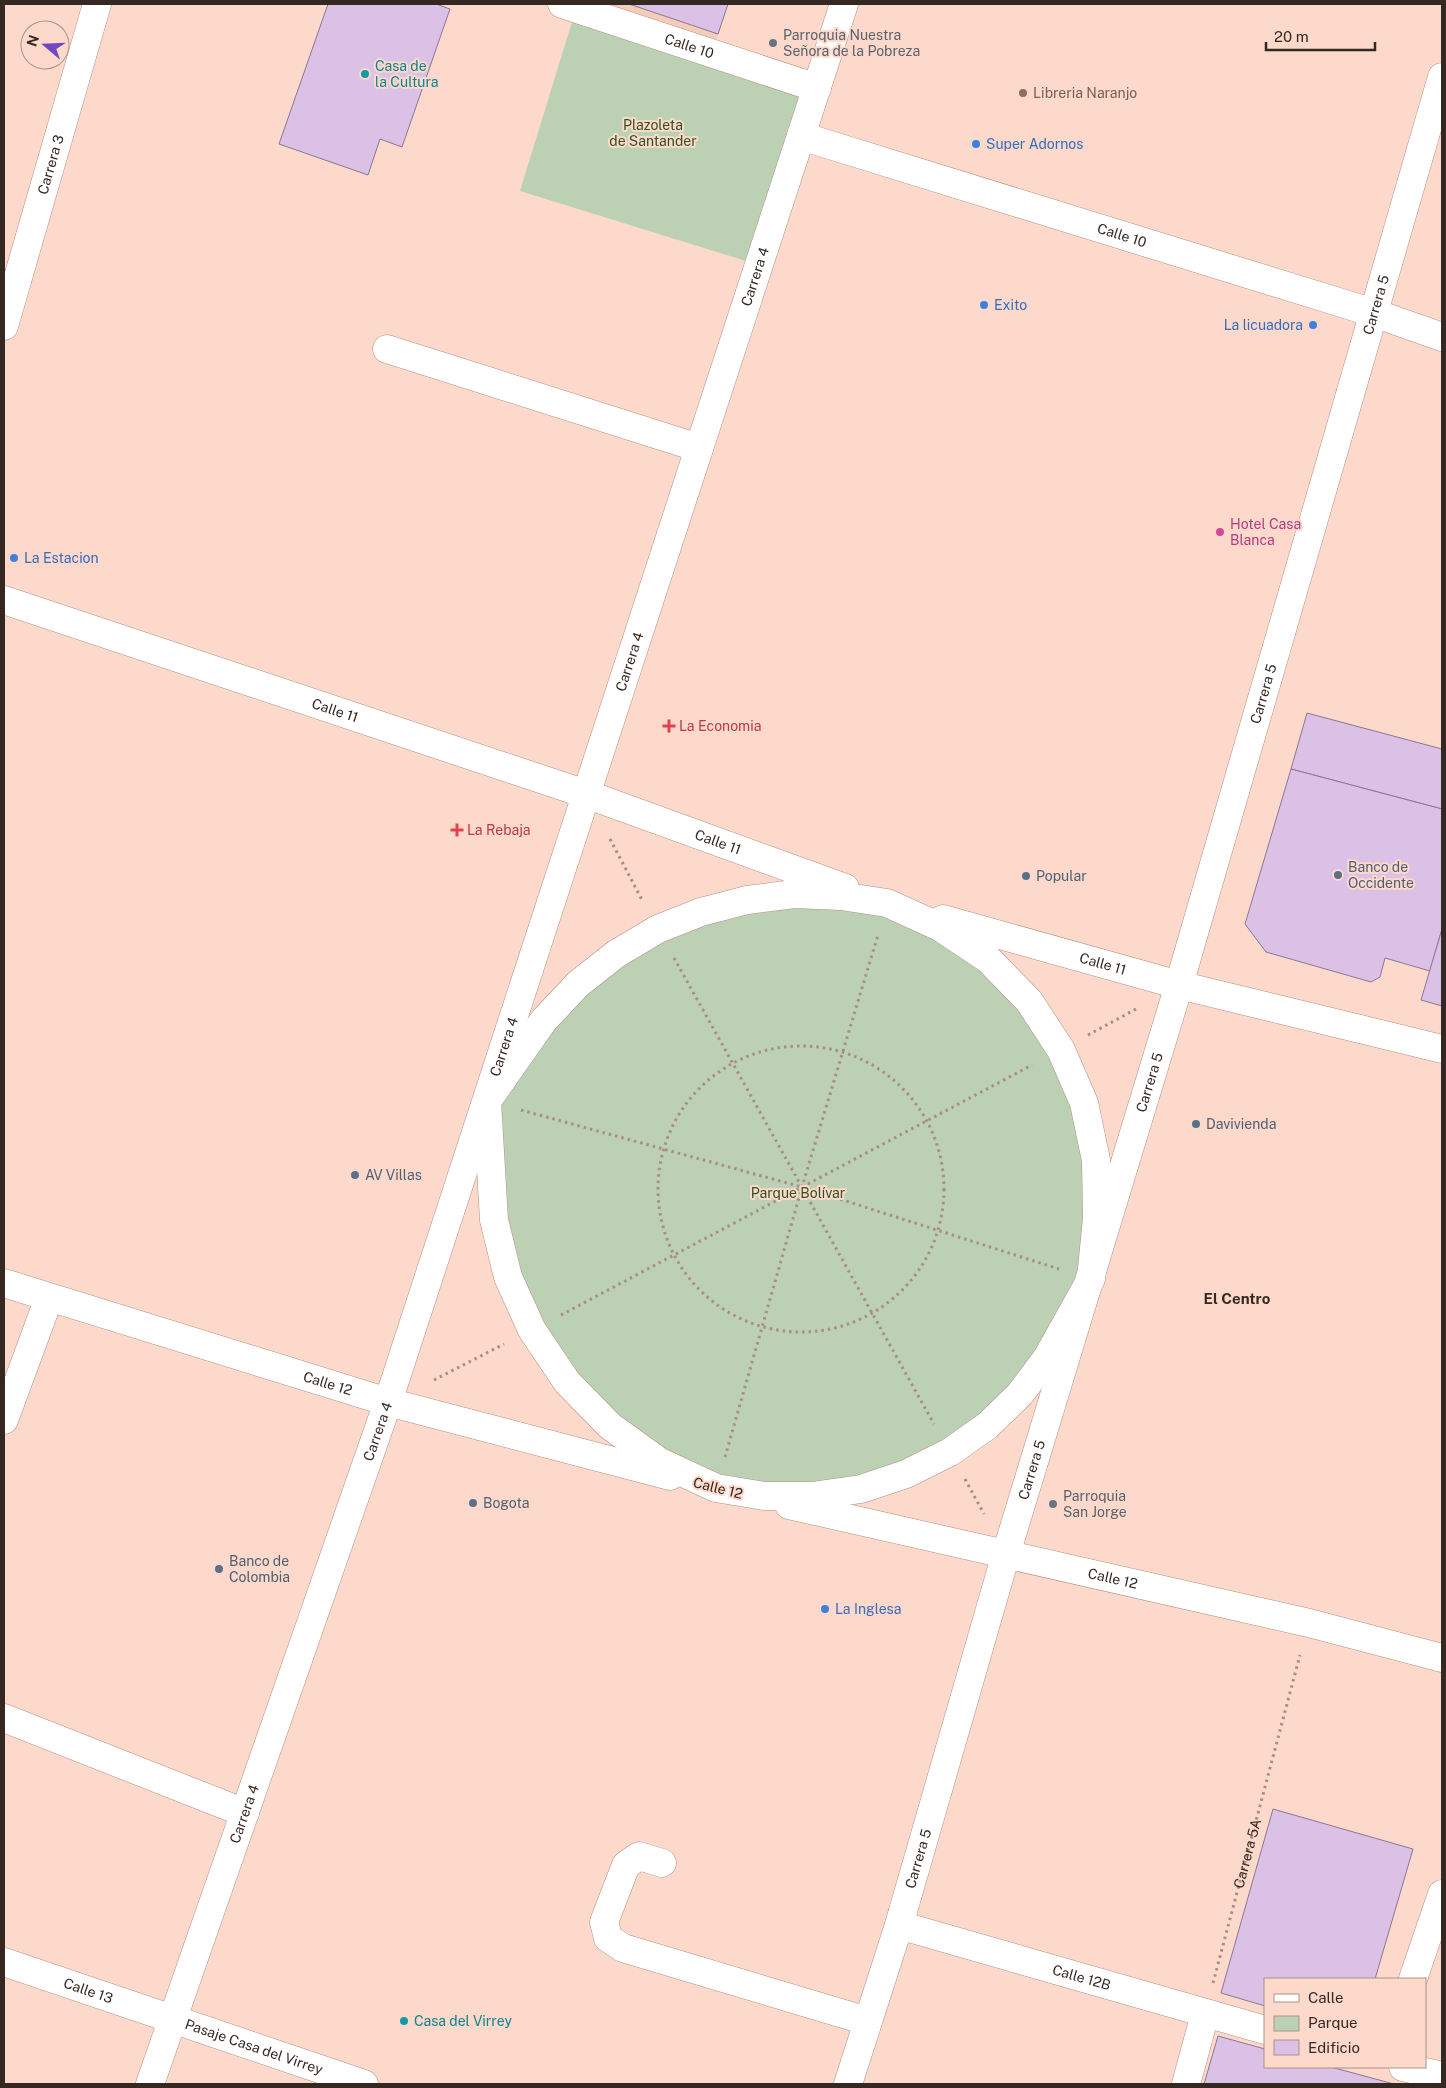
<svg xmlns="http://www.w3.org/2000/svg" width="1446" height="2088" viewBox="0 0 1446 2088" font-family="'Public Sans',sans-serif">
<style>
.built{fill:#f5cbb9}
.green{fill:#bcd1b3}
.building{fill:#dbc1e6;stroke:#8a7892}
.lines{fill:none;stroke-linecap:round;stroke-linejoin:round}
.minor-casing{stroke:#b19183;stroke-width:29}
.major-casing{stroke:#b19183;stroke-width:29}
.path{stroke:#a88e83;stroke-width:3;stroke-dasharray:2.5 4;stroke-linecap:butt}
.minor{stroke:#fff;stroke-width:28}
.major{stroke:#fff;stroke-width:28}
.worship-dot{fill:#6b7280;stroke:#fcd9ca;stroke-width:2}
.culture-dot{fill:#0f9aa8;stroke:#fcd9ca;stroke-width:2}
.education-dot{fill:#8d6e63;stroke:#fcd9ca;stroke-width:2}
.shop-dot{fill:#3f7fe0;stroke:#fcd9ca;stroke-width:2}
.hotel-dot{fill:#d1479c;stroke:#fcd9ca;stroke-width:2}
.health-dot{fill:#e0444e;stroke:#fcd9ca;stroke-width:2}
.service-dot{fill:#5c6f8a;stroke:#fcd9ca;stroke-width:2}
.labels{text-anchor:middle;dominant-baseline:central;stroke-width:4;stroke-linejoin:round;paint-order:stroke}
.worship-label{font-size:14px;fill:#5b616d;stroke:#fcd9ca;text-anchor:start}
.street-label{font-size:14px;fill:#352823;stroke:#fcd9ca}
.culture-label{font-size:14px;fill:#0d838f;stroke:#fcd9ca;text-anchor:start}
.education-label{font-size:14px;fill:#785e54;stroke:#fcd9ca;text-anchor:start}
.park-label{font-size:14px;fill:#30511e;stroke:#fcd9ca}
.shop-label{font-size:14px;fill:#366cbe;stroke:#fcd9ca;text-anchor:start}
.hotel-label{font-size:14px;fill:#b23c85;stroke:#fcd9ca;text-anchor:start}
.health-label{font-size:14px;fill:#be3a42;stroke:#fcd9ca;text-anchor:start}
.service-label{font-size:14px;fill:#4e5e75;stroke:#fcd9ca;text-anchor:start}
.neighbourhood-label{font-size:15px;font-weight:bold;fill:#352823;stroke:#fcd9ca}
</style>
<rect width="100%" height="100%" fill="#fcd9ca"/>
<polygon class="built" points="562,4 728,4 712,52"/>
<g class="green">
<polygon points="576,9 817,88 759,265 520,191"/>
<polygon points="841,896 988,959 1084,1103 1091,1279 1020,1394 906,1474 764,1496 610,1426 508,1277 487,1101 544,1020 658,929"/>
</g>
<g class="building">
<polygon points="328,4 436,4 450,9 402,147 380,139 368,175 279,144"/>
<polygon points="629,4 728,4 718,34"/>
<polygon points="1307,713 1442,749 1442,809 1291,769"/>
<polygon points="1291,769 1442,809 1442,929 1430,971 1385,958 1380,977 1371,982 1266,952 1245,924"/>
<polygon points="1442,929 1442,1006 1421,1000"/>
<polygon points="1273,1809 1413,1849 1375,1979 1265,1979 1265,2006 1221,1993"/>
<polygon points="1218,2036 1265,2049 1265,2067 1331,2067 1394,2084 1204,2084"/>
</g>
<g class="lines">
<defs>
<g id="minor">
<path id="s2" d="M4 326 97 4"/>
<polyline points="387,349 699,448"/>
<path id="s3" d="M4 600 586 794 845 888"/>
<polygon points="794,894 841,896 887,903 940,927 988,959 1029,1001 1061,1050 1084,1103 1096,1160 1097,1218 1091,1279 1047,1358 1020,1394 987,1426 950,1452 906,1474 861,1489 812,1496 764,1496 716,1488 660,1462 610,1426 567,1382 532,1330 508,1277 494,1220 487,1101 544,1020 578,984 616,954 658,929 701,912 747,900"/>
<path id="s4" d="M943 919 1179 985 1442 1049"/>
<path id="s5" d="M4 1283 388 1402 670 1476"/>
<polyline points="4,1420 49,1298"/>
<path id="s6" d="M789 1505 1309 1623 1442 1658"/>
<polyline points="4,1718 245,1813"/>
<polyline points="662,1863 639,1856 626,1865 604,1922 608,1938 623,1948 867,2021"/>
<path id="s7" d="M899 1925 1265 2030"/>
<path id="s8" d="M4 1962 364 2084"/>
<polyline points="1413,1979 1442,1894"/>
<polyline points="1403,2067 1442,2076"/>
<polyline points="1186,2084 1205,2014"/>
</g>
<g id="major">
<path id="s9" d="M562 4 817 88"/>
<path id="s10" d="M801 136 1374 313 1442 337"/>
<path id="s11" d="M150 2084 388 1402 844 4"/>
<path id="s12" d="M848 2084 899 1925 1006 1554 1179 985 1442 77"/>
</g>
</defs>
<use href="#minor" class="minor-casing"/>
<use href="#major" class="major-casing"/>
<g class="path">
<polyline points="610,839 642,900"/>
<polyline points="674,958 934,1424"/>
<polyline points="1088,1035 1138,1008"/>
<circle cx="801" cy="1189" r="143"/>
<polyline points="521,1110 802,1187 1059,1269"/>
<polyline points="561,1315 1032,1065"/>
<polyline points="434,1380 504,1344"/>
<polyline points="725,1457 802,1187 878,935"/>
<polyline points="965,1479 984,1514"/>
<path id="s1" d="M1213 1983 1300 1655"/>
</g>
<use href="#minor" class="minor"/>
<use href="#major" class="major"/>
</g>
<g class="worship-dot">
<circle cx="773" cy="43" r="5"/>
<circle cx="1053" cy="1504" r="5"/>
</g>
<g class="culture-dot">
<circle cx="365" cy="74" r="5"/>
<circle cx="404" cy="2021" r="5"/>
</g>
<circle class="education-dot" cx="1023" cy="93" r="5"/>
<g class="shop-dot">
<circle cx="976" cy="144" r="5"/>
<circle cx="984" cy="305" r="5"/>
<circle cx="1313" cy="325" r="5"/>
<circle cx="14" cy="558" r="5"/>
<circle cx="825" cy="1609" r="5"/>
</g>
<circle class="hotel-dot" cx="1220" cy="532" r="5"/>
<g class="health-dot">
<path d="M666.5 718.5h5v5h5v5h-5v5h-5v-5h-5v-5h5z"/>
<path d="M454.5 822.5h5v5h5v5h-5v5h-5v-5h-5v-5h5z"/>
</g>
<g class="service-dot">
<circle cx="1338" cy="875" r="5"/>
<circle cx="1026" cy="876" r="5"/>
<circle cx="1196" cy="1124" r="5"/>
<circle cx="355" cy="1175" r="5"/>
<circle cx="473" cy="1503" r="5"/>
<circle cx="219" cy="1569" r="5"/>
</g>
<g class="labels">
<g class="worship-label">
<text x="783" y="35">Parroquia Nuestra<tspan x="783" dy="16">Señora de la Pobreza</tspan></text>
<text x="1063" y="1496">Parroquia<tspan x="1063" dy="16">San Jorge</tspan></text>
</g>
<g class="street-label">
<text stroke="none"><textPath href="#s9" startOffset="134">Calle 10</textPath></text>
<text stroke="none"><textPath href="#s2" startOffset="168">Carrera 3</textPath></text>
<text stroke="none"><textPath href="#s10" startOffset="336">Calle 10</textPath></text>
<text stroke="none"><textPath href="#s11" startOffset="1906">Carrera 4</textPath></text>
<text stroke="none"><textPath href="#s12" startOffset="1856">Carrera 5</textPath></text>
<text stroke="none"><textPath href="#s11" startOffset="1501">Carrera 4</textPath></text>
<text stroke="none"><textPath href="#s12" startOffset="1451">Carrera 5</textPath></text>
<text stroke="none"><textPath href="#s3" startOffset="349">Calle 11</textPath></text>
<text stroke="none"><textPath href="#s3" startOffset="754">Calle 11</textPath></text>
<text stroke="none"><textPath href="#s4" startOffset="166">Calle 11</textPath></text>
<text stroke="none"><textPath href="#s11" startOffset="1096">Carrera 4</textPath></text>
<text stroke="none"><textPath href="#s12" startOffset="1046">Carrera 5</textPath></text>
<text stroke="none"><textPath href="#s5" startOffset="339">Calle 12</textPath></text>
<text stroke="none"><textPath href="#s11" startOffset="691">Carrera 4</textPath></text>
<text stroke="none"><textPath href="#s12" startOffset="641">Carrera 5</textPath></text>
<text transform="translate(718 1488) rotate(14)">Calle 12</text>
<text stroke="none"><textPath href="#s6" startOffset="332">Calle 12</textPath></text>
<text stroke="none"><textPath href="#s11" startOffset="286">Carrera 4</textPath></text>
<text stroke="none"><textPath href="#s1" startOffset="134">Carrera 5A</textPath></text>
<text stroke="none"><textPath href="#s12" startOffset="236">Carrera 5</textPath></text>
<text stroke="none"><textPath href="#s7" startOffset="190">Calle 12B</textPath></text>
<text stroke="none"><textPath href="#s8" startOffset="89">Calle 13</textPath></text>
<text stroke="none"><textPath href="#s8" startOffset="264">Pasaje Casa del Virrey</textPath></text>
</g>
<g class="culture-label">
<text x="375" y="66">Casa de<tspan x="375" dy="16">la Cultura</tspan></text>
<text x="414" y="2021">Casa del Virrey</text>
</g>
<g class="education-label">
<text x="1033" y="93">Libreria Naranjo</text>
</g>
<g class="park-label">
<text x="653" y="125">Plazoleta<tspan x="653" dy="16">de Santander</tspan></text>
<text x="798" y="1193">Parque Bolívar</text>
</g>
<g class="shop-label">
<text x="986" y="144">Super Adornos</text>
<text x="994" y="305">Exito</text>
<text x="1303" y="325" text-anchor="end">La licuadora</text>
<text x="24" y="558">La Estacion</text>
<text x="835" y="1609">La Inglesa</text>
</g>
<g class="hotel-label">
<text x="1230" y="524">Hotel Casa<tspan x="1230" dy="16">Blanca</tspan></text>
</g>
<g class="health-label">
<text x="679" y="726">La Economia</text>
<text x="467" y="830">La Rebaja</text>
</g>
<g class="service-label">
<text x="1348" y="867">Banco de<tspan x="1348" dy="16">Occidente</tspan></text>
<text x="1036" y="876">Popular</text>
<text x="1206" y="1124">Davivienda</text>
<text x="365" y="1175">AV Villas</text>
<text x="483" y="1503">Bogota</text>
<text x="229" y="1561">Banco de<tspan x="229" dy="16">Colombia</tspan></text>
</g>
<g class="neighbourhood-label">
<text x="1237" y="1298">El Centro</text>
</g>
</g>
<rect width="1446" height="2088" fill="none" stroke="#352823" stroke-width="10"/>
<rect x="1264" y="1978" width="162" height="90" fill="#fcd9ca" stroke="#ac9287"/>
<rect x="1274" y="1994" width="25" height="8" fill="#ffffff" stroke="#ac9287"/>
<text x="1308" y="2003" font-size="15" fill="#352823">Calle</text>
<rect x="1274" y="2016" width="25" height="15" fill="#bcd1b3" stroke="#ac9287"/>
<text x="1308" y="2028" font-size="15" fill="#352823">Parque</text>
<rect x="1274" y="2040" width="25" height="15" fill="#dbc1e6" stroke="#ac9287"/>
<text x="1308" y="2053" font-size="15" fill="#352823">Edificio</text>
<g transform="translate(45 45) rotate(289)"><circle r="24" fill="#fcd9ca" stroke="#ac9287"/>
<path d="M0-4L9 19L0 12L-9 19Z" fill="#7347c0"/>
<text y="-8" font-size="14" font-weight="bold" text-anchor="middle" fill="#352823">N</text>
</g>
<path d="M1266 42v8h109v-8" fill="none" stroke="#352823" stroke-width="2.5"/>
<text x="1274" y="42" font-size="15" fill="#352823" stroke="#fcd9ca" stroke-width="4" paint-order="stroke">20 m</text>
</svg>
